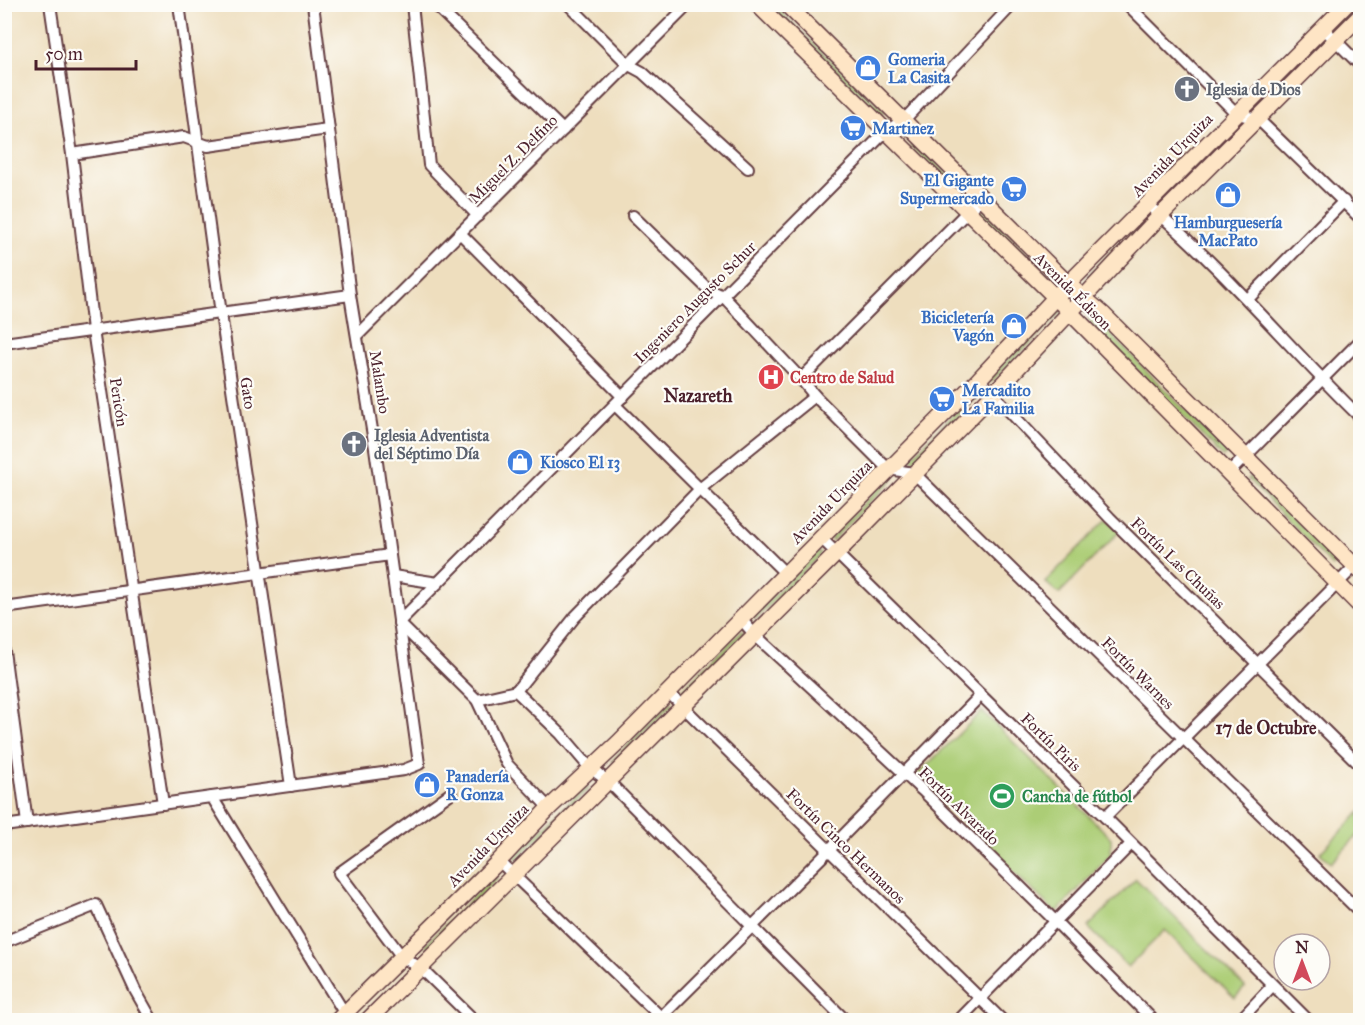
<svg xmlns="http://www.w3.org/2000/svg" width="1365" height="1025" viewBox="0 0 1365 1025" font-family="'IM FELL Great Primer',serif">
<style>
.grass{fill:url(#grass-tufts);stroke:#7b7650;stroke-width:1.5}
.park{fill:#accd76;stroke:#7b7650;stroke-width:1.5}
.lines{fill:none;stroke-linecap:round;stroke-linejoin:round}
.minor-casing{stroke:#633c41;stroke-width:14}
.tertiary-casing{stroke:#633c41;stroke-width:16}
.secondary-casing{stroke:#633c41;stroke-width:18}
.minor{stroke:#fff;stroke-width:10}
.tertiary{stroke:#fff;stroke-width:14}
.secondary{stroke:#fee5c5;stroke-width:15}
.labels{text-anchor:middle;dominant-baseline:central;stroke-width:4.5;stroke-linejoin:round;paint-order:stroke}
.shop-label{font-size:16px;font-weight:bold;fill:#366cbe;stroke:#fdfcf7;text-anchor:start}
.worship-label{font-size:16px;font-weight:bold;fill:#5b616d;stroke:#fdfcf7;text-anchor:start}
.street-label{font-size:16px;fill:#4a1f2b;stroke:#fdfcf7}
.health-label{font-size:16px;font-weight:bold;fill:#be3a42;stroke:#fdfcf7;text-anchor:start}
.leisure-label{font-size:16px;font-weight:bold;fill:#27864d;stroke:#fdfcf7;text-anchor:start}
.neighbourhood-label{font-size:18px;font-weight:bold;fill:#4a1f2b;stroke:#fdfcf7}
</style>
<defs>
<pattern id="grass-tufts" width="24" height="20" patternUnits="userSpaceOnUse" patternTransform="scale(1.5)"><rect width="24" height="20" fill="#accd76"/><path d="M3 7l-1-3M5 7V3M7 7l1-3M15 17l-1-3M17 17v-4M19 17l1-3" fill="none" stroke="#96b066"/></pattern>
</defs>
<rect width="100%" height="100%" fill="#fdfcf7"/>
<filter id="ink" filterUnits="userSpaceOnUse"><feTurbulence type="fractalNoise" baseFrequency=".0167" numOctaves="2"/><feDisplacementMap in="SourceGraphic" scale="12" xChannelSelector="R" yChannelSelector="G"/><feConvolveMatrix kernelMatrix="1 2 1 2 8 2 1 2 1" color-interpolation-filters="sRGB"/></filter>
<filter id="wash" filterUnits="userSpaceOnUse"><feTurbulence type="fractalNoise" baseFrequency=".008" numOctaves="4" result="noise"/><feDisplacementMap in="SourceGraphic" scale="24" xChannelSelector="R" yChannelSelector="G"/><feGaussianBlur stdDeviation="1.35" result="paint"/><feColorMatrix in="noise" values="0 0 0 0 0 0 0 0 0 0 0 0 0 0 0 0 0 1.4 0 .05"/><feComposite in="paint" operator="in"/></filter>
<g filter="url(#wash)">
<rect width="100%" height="100%" fill="#eedebe"/>
<g class="grass">
<polygon points="767,5 774,5 884,112 881,115"/>
<polygon points="914,142 971,197 967,200 911,146"/>
<polygon points="983,209 1055,282 1051,286 979,213"/>
<polygon points="1092,315 1227,453 1223,457 1088,320"/>
<polygon points="1252,475 1336,562 1332,566 1248,479"/>
</g>
<g class="park">
<polygon points="1139,223 1142,225 1089,280 1086,278"/>
<polygon points="1059,308 1063,311 991,382 988,379"/>
<polygon points="974,393 978,396 914,461 911,458"/>
<polygon points="891,475 894,478 832,541 830,538"/>
<polygon points="1107,519 1120,531 1059,594 1045,582"/>
<polygon points="818,551 821,554 756,619 753,616"/>
<polygon points="741,631 744,633 685,693 682,690"/>
<polygon points="670,702 672,705 614,763 612,761"/>
<polygon points="982,711 1111,838 1111,854 1056,913 915,777"/>
<polygon points="586,786 589,788 517,859 514,857"/>
<polygon points="1360,812 1360,833 1331,863 1320,853"/>
<polygon points="494,876 497,879 428,948 425,945"/>
<polygon points="1136,879 1245,987 1235,998 1165,930 1128,967 1088,927"/>
</g>
</g>
<g filter="url(#ink)">
<g class="lines">
<defs>
<g id="minor">
<polyline points="50,4 72,154 93,330 163,804"/>
<polyline points="179,4 221,314 291,786"/>
<polyline points="412,4 429,165 478,216"/>
<polyline points="434,4 563,130"/>
<polyline points="568,4 629,65 642,72 748,168"/>
<polyline points="1127,4 1237,114 1258,119 1360,218"/>
<polyline points="1324,29 1360,65"/>
<polyline points="72,154 184,137 208,146 328,129"/>
<path d="M1149 205C1225 270 1289 348 1360 417"/>
<polyline points="633,216 708,289 723,296 801,379 815,396 888,469 914,473 1360,912"/>
<polyline points="460,233 623,397"/>
<polyline points="1248,299 1344,201"/>
<polyline points="358,335 689,4"/>
<polyline points="4,343 350,295"/>
<polyline points="801,379 981,198"/>
<polyline points="979,379 1110,518 1360,765"/>
<polyline points="615,405 786,574"/>
<polyline points="1228,474 1360,341"/>
<polyline points="821,538 1105,817 1308,1020"/>
<polyline points="393,576 438,583"/>
<polyline points="4,608 390,555"/>
<polyline points="740,618 755,635 922,790 1048,914 1153,1020"/>
<polyline points="399,622 887,130 903,121 1013,4"/>
<polyline points="399,623 477,700 507,764 549,808"/>
<polyline points="4,651 27,823"/>
<polyline points="516,691 561,734 590,768 608,781 845,1020"/>
<polyline points="516,691 575,617 701,488 815,396"/>
<polyline points="668,692 1002,1020"/>
<polyline points="477,700 516,691"/>
<polyline points="451,793 339,873 402,957 421,968 474,1020"/>
<polyline points="212,797 345,1014 351,1020"/>
<polyline points="1105,817 1355,566"/>
<polyline points="4,826 404,770 419,764 375,448 350,295 313,4"/>
<polyline points="499,861 664,1020"/>
<polyline points="4,942 96,905 135,990 152,1020"/>
<polyline points="658,1020 829,850 981,695"/>
<polyline points="959,1020 1131,844"/>
<polyline points="1240,1020 1272,986"/>
</g>
<polyline id="tertiary" points="4,7 7,4"/>
<g id="secondary">
<polyline points="757,4 1056,298 1360,606"/>
<polyline points="786,4 1068,284 1104,315 1360,571"/>
<polyline points="338,1020 499,861 549,808 618,743 821,538 979,379 1068,284 1347,4"/>
<polyline points="368,1020 837,553 994,393 1161,215 1360,16"/>
</g>
</defs>
<use href="#minor" class="minor-casing"/>
<use href="#tertiary" class="tertiary-casing"/>
<use href="#secondary" class="secondary-casing"/>
<use href="#minor" class="minor"/>
<use href="#tertiary" class="tertiary"/>
<use href="#secondary" class="secondary"/>
</g>
</g>
<defs>
<symbol id="shop-disc" viewBox="-11 -11 22 22"><circle r="9.5" fill="#3f7fe0" stroke="#fdfcf7"/><path d="M-5-2.5h2.3a2.7 3.5 0 0 1 5.4 0H5L5.5 6h-11ZM-1.5-2.5h3a1.5 2.3 0 0 0-3 0Z" fill="#fff"/></symbol>
<symbol id="church-disc" viewBox="-11 -11 22 22"><circle r="9.5" fill="#6b7280" stroke="#fdfcf7"/><path d="M-1.2-6h2.4v3.5h3.3v2.4h-3.3V6h-2.4V-.1h-3.3v-2.4h3.3Z" fill="#fff"/></symbol>
<symbol id="supermarket-disc" viewBox="-11 -11 22 22"><circle r="9.5" fill="#3f7fe0" stroke="#fdfcf7"/><path d="M-6-5.5h2.5l.6 2H6L4.5 2H-2.5L-4.4-4H-6ZM-1.5 3.2a1.3 1.3 0 1 0 .1 0ZM3 3.2a1.3 1.3 0 1 0 .1 0Z" fill="#fff"/></symbol>
<symbol id="hospital-disc" viewBox="-11 -11 22 22"><circle r="9.5" fill="#e0444e" stroke="#fdfcf7"/><path d="M-5-5h3v3.5h4V-5h3V5h-3V1.5h-4V5h-3Z" fill="#fff"/></symbol>
<symbol id="stadium-disc" viewBox="-11 -11 22 22"><circle r="9.5" fill="#2e9e5b" stroke="#fdfcf7"/><path d="M0-5a6.5 5 0 1 0 0 10a6.5 5 0 1 0 0-10ZM-3.5-1.8h7v3.6h-7Z" fill="#fff"/></symbol>
</defs>
<g fill-rule="evenodd">
<use href="#shop-disc" x="853" y="53" width="30" height="30"/>
<use href="#church-disc" x="1172" y="74" width="30" height="30"/>
<use href="#supermarket-disc" x="838" y="113" width="30" height="30"/>
<use href="#supermarket-disc" x="999" y="174" width="30" height="30"/>
<use href="#shop-disc" x="1213" y="180" width="30" height="30"/>
<use href="#shop-disc" x="999" y="311" width="30" height="30"/>
<use href="#hospital-disc" x="756" y="362" width="30" height="30"/>
<use href="#supermarket-disc" x="927" y="384" width="30" height="30"/>
<use href="#church-disc" x="339" y="429" width="30" height="30"/>
<use href="#shop-disc" x="505" y="447" width="30" height="30"/>
<use href="#shop-disc" x="412" y="770" width="30" height="30"/>
<use href="#stadium-disc" x="987" y="781" width="30" height="30"/>
</g>
<g class="labels">
<g class="shop-label">
<text x="888" y="59">Gomeria<tspan x="888" dy="18">La Casita</tspan></text>
<text x="872" y="128">Martinez</text>
<text x="994" y="180" text-anchor="end">El Gigante<tspan x="994" dy="18">Supermercado</tspan></text>
<text x="1228" y="222" text-anchor="middle">Hamburguesería<tspan x="1228" dy="18">MacPato</tspan></text>
<text x="994" y="317" text-anchor="end">Bicicletería<tspan x="994" dy="18">Vagón</tspan></text>
<text x="962" y="390">Mercadito<tspan x="962" dy="18">La Familia</tspan></text>
<text x="540" y="462">Kiosco El 13</text>
<text x="446" y="776">Panadería<tspan x="446" dy="18">R Gonza</tspan></text>
</g>
<g class="worship-label">
<text x="1206" y="89">Iglesia de Dios</text>
<text x="374" y="435">Iglesia Adventista<tspan x="374" dy="18">del Séptimo Día</tspan></text>
</g>
<g class="street-label">
<text transform="translate(1172 155) rotate(-46)">Avenida Urquiza</text>
<text transform="translate(513 159) rotate(-45)">Miguel Z. Delfino</text>
<text transform="translate(1073 291) rotate(45)">Avenida Édison</text>
<text transform="translate(695 302) rotate(-45)">Ingeniero Augusto Schur</text>
<text transform="translate(380 382) rotate(81)">Malambo</text>
<text transform="translate(248 393) rotate(81)">Gato</text>
<text transform="translate(119 402) rotate(81)">Pericón</text>
<text transform="translate(831 502) rotate(-46)">Avenida Urquiza</text>
<text transform="translate(1178 563) rotate(44)">Fortín Las Chuñas</text>
<text transform="translate(1138 673) rotate(45)">Fortín Warnes</text>
<text transform="translate(1051 742) rotate(44)">Fortín Piris</text>
<text transform="translate(959 806) rotate(44)">Fortín Alvarado</text>
<text transform="translate(488 845) rotate(-46)">Avenida Urquiza</text>
<text transform="translate(846 846) rotate(44)">Fortín Cinco Hermanos</text>
</g>
<g class="health-label">
<text x="790" y="377">Centro de Salud</text>
</g>
<g class="leisure-label">
<text x="1022" y="796">Cancha de fútbol</text>
</g>
<g class="neighbourhood-label">
<text x="698" y="396">Nazareth</text>
<text x="1266" y="728">17 de Octubre</text>
</g>
</g>
<rect width="1365" height="1025" fill="none" stroke="#fdfcf7" stroke-width="24"/>
<g transform="translate(1302 962)"><circle r="28" fill="#fdfcf7" stroke="#b5a4a5" stroke-width="1.5"/>
<path d="M0-4.5L10 22L0 15L-10 22Z" fill="#d1495b"/>
<text y="-9" font-size="16" font-weight="bold" text-anchor="middle" fill="#4a1f2b">N</text>
</g>
<path d="M36 60v9h100v-9" fill="none" stroke="#4a1f2b" stroke-width="3"/>
<text x="45" y="60" font-size="18" fill="#4a1f2b" stroke="#fdfcf7" stroke-width="4.5" paint-order="stroke">50 m</text>
</svg>
